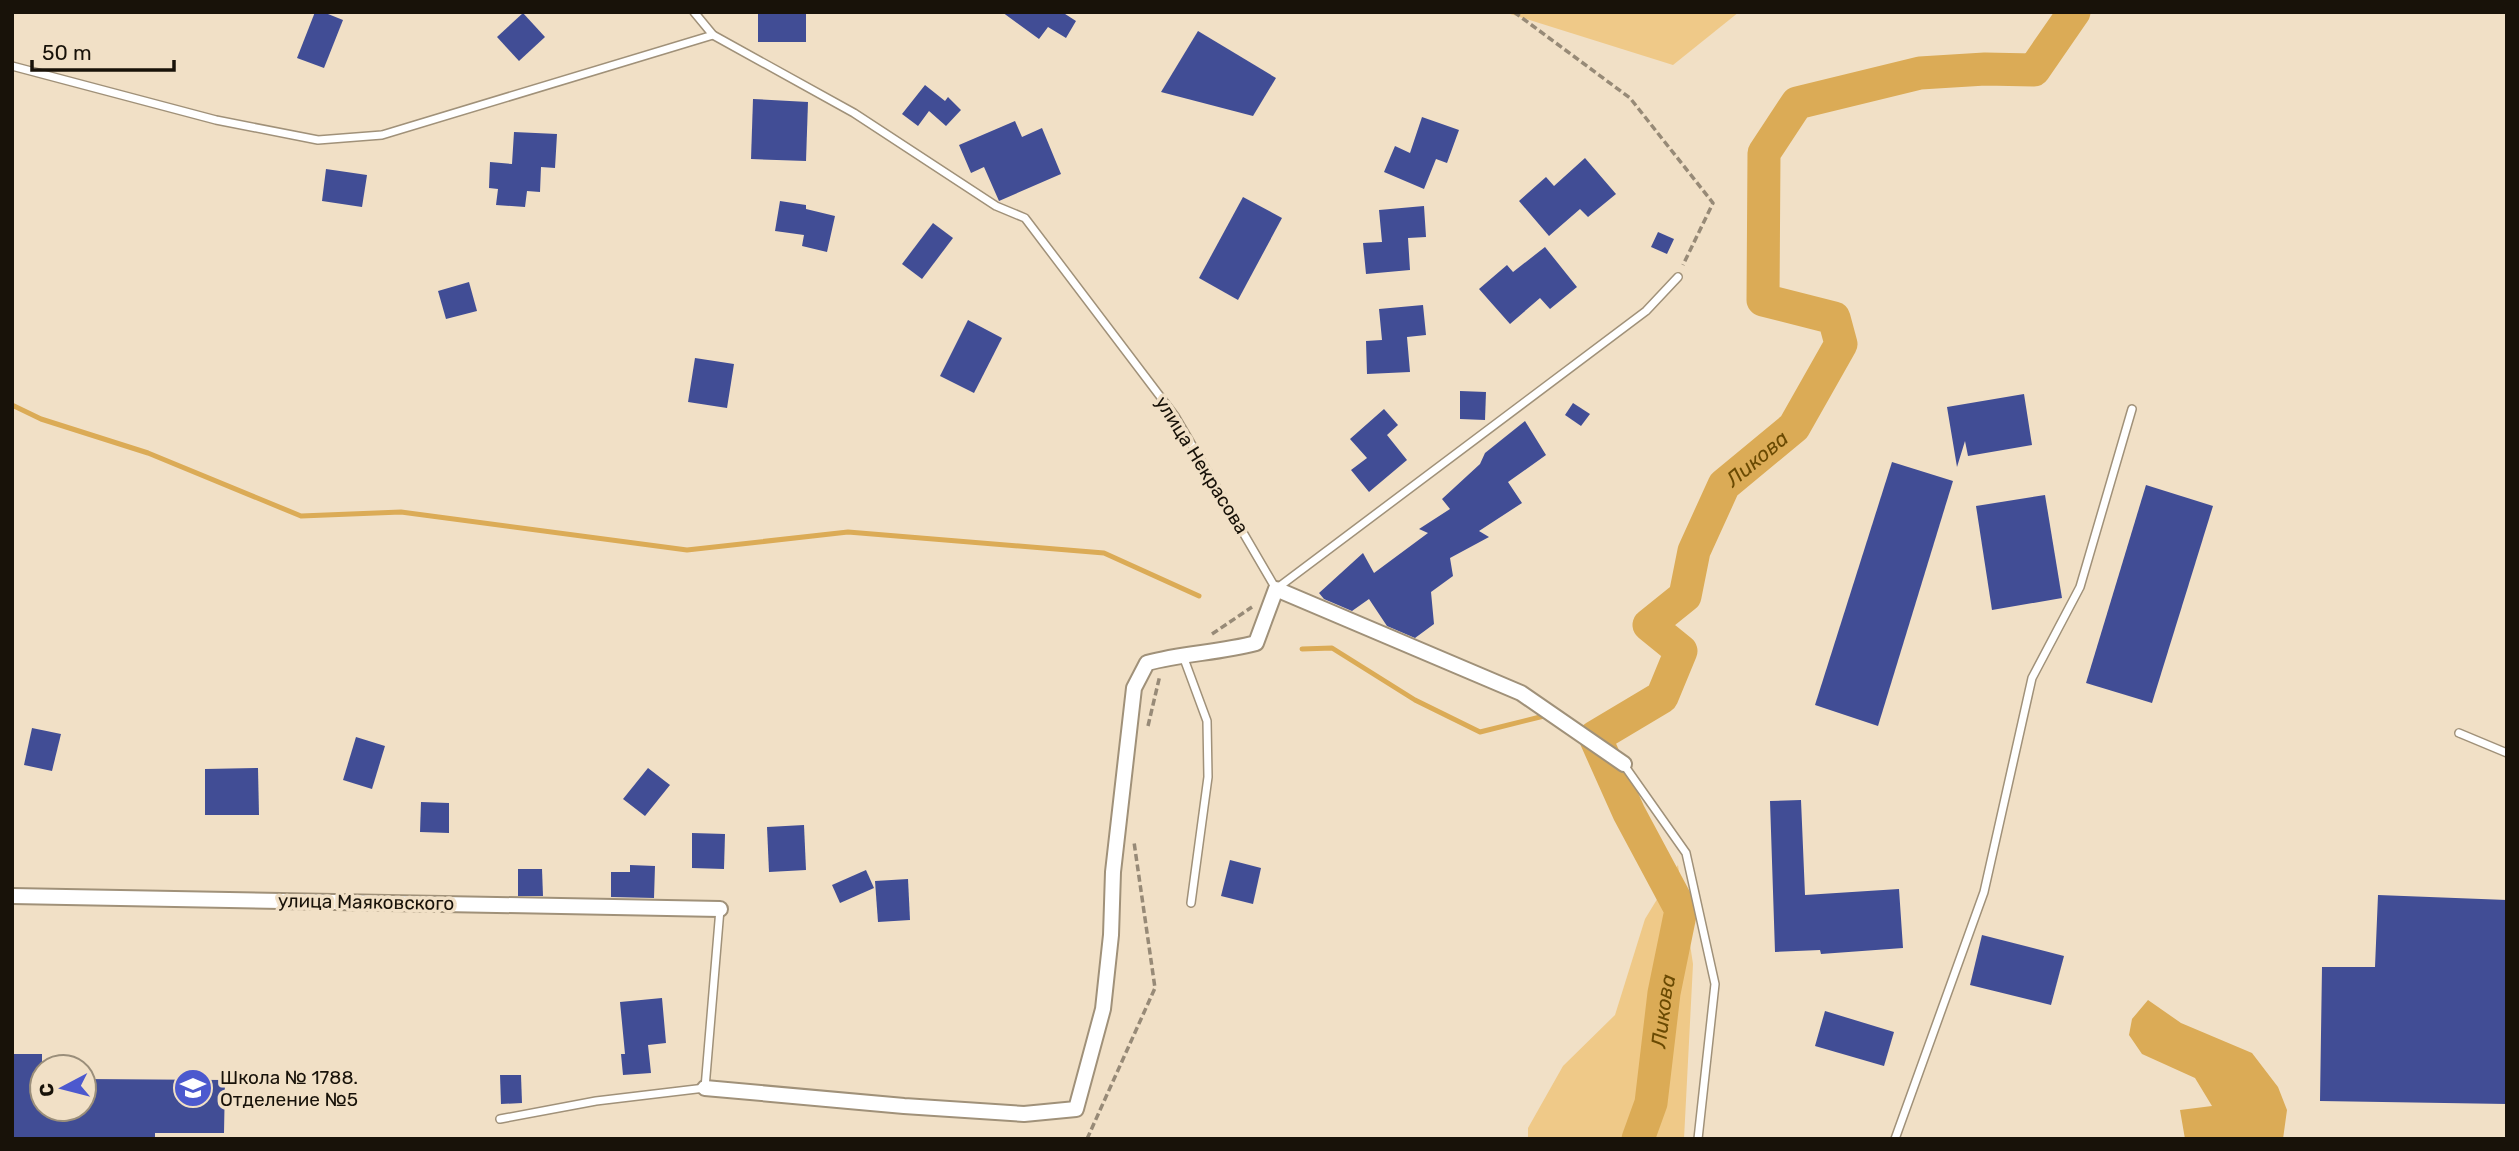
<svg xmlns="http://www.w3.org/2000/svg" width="2519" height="1151" viewBox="0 0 2519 1151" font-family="Rubik,sans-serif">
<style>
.green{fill:#efc988}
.water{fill:#dbab56}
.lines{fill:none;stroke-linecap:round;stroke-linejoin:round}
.stream{stroke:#dbab56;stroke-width:5}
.river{stroke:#dbab56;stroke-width:33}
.building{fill:#414d95}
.service-casing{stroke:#a09179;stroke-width:10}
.minor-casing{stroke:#a09179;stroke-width:18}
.path{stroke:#978a77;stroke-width:3.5;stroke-dasharray:7 3.5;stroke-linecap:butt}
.service{stroke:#fff;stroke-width:7}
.minor{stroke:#fff;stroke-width:14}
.labels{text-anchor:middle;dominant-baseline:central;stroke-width:7;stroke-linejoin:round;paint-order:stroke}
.street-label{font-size:19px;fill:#181209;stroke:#f1e0c6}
.poi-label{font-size:19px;fill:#181209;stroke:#f1e0c6;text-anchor:start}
.water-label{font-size:21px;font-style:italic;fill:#6a4a03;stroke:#f1e0c6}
</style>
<rect width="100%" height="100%" fill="#f1e0c6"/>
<g class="green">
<polygon points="1504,12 1739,12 1673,65"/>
<polygon points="1678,865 1693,964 1684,1139 1528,1139 1528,1128 1563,1066 1615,1015 1645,919"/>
</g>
<polygon class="water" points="2148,1000 2181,1023 2252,1053 2278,1087 2287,1110 2283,1139 2185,1139 2180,1110 2212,1106 2195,1078 2142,1054 2129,1035 2132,1019"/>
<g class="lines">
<g class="stream">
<polyline points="12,405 41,419 148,453 301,516 401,512 687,550 848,532 1104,553 1199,596"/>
<polyline points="1302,649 1332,648 1415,700 1480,732 1548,715"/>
</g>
<path class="river" id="s1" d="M1638 1139 1651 1103 1664 993 1681 910 1629 813 1595 737 1662 697 1681 651 1649 625 1685 596 1694 551 1724 485 1794 427 1841 344 1834 318 1763 300 1764 153 1797 103 1920 73 1985 69 2034 70 2074 12"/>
</g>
<g class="building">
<polygon points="315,12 323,12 343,20 324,68 297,58"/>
<rect x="758" y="12" width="48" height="30"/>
<polygon points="1002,12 1062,12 1076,21 1066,38 1048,27 1039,39"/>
<polygon points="523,13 545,37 519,61 497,37"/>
<polygon points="1198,31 1276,78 1253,116 1161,92"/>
<polygon points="925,85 945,101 948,97 961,110 946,126 929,111 918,126 902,114"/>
<polygon points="753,99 808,102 806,161 751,159"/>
<polygon points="1422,117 1459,130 1447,163 1436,159 1424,189 1384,172 1395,146 1410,153"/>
<polygon points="1015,121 1022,137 1042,128 1061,174 999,201 984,167 971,173 959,145"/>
<polygon points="514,132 557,134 555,168 541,167 540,192 527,191 525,207 496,205 498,189 489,188 490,162 512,164"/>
<polygon points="1585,158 1616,194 1588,217 1580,209 1549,236 1519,201 1546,177 1554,186"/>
<polygon points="326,169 367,175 362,207 322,201"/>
<polygon points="1243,197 1282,218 1238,300 1199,278"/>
<polygon points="780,201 806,205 806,209 835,216 827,252 802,246 804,235 775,231"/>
<polygon points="1424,206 1426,237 1408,238 1410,270 1366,274 1363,243 1382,242 1379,210"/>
<polygon points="933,223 953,238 922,279 902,264"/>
<polygon points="1658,232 1674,239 1667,254 1651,247"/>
<polygon points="1545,247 1577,287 1550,309 1540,298 1510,324 1479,289 1507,265 1513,272"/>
<polygon points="469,282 477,311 446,319 438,291"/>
<polygon points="1423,305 1426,335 1407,337 1410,372 1367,374 1366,341 1382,340 1379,309"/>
<polygon points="968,320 1002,338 974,393 940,376"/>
<polygon points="695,358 734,364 727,408 688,402"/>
<polygon points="1460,391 1486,392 1485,420 1460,419"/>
<polygon points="2024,394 2032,445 1968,456 1965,441 1957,467 1947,407"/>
<polygon points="1573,403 1590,414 1581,426 1565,415"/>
<polygon points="1384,409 1398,425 1387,435 1407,460 1369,492 1351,470 1367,458 1350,439"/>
<polygon points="1525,421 1546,455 1508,482 1522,503 1479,531 1489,537 1450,558 1453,576 1431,592 1434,624 1415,638 1387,626 1369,599 1352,611 1324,599 1319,593 1363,553 1374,573 1428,533 1419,529 1450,509 1442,499 1480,464 1485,453"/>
<polygon points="1892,462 1953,481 1878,726 1815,705"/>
<polygon points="2146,485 2213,506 2152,703 2086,683"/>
<polygon points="2045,495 2062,598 1992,610 1976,506"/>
<polygon points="32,728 61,734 52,771 24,765"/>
<polygon points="356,737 385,746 372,789 343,780"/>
<polygon points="258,768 259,815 205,815 205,769"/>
<polygon points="648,768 670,785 645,816 623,799"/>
<polygon points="1801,800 1805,895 1899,889 1903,948 1821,954 1820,950 1775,952 1770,801"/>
<polygon points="421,802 449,803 449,833 420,832"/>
<polygon points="804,825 806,870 769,872 767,827"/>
<polygon points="692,833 725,834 724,869 692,868"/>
<polygon points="1230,860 1261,868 1253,904 1221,896"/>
<polygon points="630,865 655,866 654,898 611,897 611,872 630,872"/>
<polygon points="518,869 542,869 543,896 518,896"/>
<polygon points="866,870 874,888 840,903 832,885"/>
<polygon points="908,879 910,920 878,922 875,881"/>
<polygon points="2378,895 2507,900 2507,1104 2320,1101 2322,967 2375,967"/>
<polygon points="1982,935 2064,956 2051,1005 1970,985"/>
<polygon points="662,998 666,1043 648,1045 651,1073 623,1075 621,1054 625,1054 620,1002"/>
<polygon points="1825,1011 1894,1032 1884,1066 1815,1046"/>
<polygon points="12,1054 42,1054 42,1109 84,1109 84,1079 225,1080 224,1133 155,1133 155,1139 13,1139"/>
<polygon points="500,1075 521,1075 522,1103 501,1104"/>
</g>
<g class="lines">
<defs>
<g id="service">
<polyline points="694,12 713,35 854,113 996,206 1025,218 1175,416 1276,589 1646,311 1678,277"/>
<polyline points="12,66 216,120 318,140 382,135 713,35"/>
<polyline points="1183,656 1207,721 1208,777 1191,903"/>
<polyline points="2459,733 2507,753"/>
<polyline points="1624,765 1686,853 1715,984 1698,1139"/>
<polyline points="500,1119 596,1101 705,1088 720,909"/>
<polyline points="1895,1139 1984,892 2032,678 2080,587 2132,409"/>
</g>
<g id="minor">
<polyline points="12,896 720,909"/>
<path d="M705 1088 904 1106 1024 1114 1076 1109 1103 1009 1111 935 1113 872 1134 688 1147 663C1183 653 1219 653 1256 643L1276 589 1521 693 1624 764"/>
</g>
</defs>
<use href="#service" class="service-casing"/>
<use href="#minor" class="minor-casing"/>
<g class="path">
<polyline points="1514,12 1630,98 1713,203 1683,265"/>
<polyline points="1212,634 1252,607"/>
<polyline points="1148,726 1160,675"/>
<polyline points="1087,1139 1155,988 1134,842"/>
</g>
<use href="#service" class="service"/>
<use href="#minor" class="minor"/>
</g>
<defs>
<symbol id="school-disc" viewBox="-11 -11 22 22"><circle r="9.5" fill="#4c59ce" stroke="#f1e0c6"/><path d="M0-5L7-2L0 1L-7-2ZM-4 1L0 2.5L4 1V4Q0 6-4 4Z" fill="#fff"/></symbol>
</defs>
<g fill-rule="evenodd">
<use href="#school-disc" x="171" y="1066" width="44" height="44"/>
</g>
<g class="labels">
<g class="street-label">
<text transform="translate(1202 465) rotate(58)">улица Некрасова</text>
<text transform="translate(366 902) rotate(1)">улица Маяковского</text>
</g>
<g class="poi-label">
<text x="220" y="1077">Школа № 1788.<tspan x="220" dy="22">Отделение №5</tspan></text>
</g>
<g class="water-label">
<text stroke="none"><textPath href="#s1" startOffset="803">Ликова</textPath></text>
<text stroke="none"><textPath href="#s1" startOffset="131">Ликова</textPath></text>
</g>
</g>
<rect width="2519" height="1151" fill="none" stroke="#181209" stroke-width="28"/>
<g transform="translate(63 1088) rotate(263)"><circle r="33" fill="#f1e0c6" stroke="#9a8e7a" stroke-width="2"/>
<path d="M0-5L12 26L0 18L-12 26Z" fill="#4c59ce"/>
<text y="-10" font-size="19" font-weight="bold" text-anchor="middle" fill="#181209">С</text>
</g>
<path d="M32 60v10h142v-10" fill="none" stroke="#181209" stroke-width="3.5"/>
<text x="42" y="60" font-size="21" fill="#181209" stroke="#f1e0c6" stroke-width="5" paint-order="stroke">50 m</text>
</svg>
